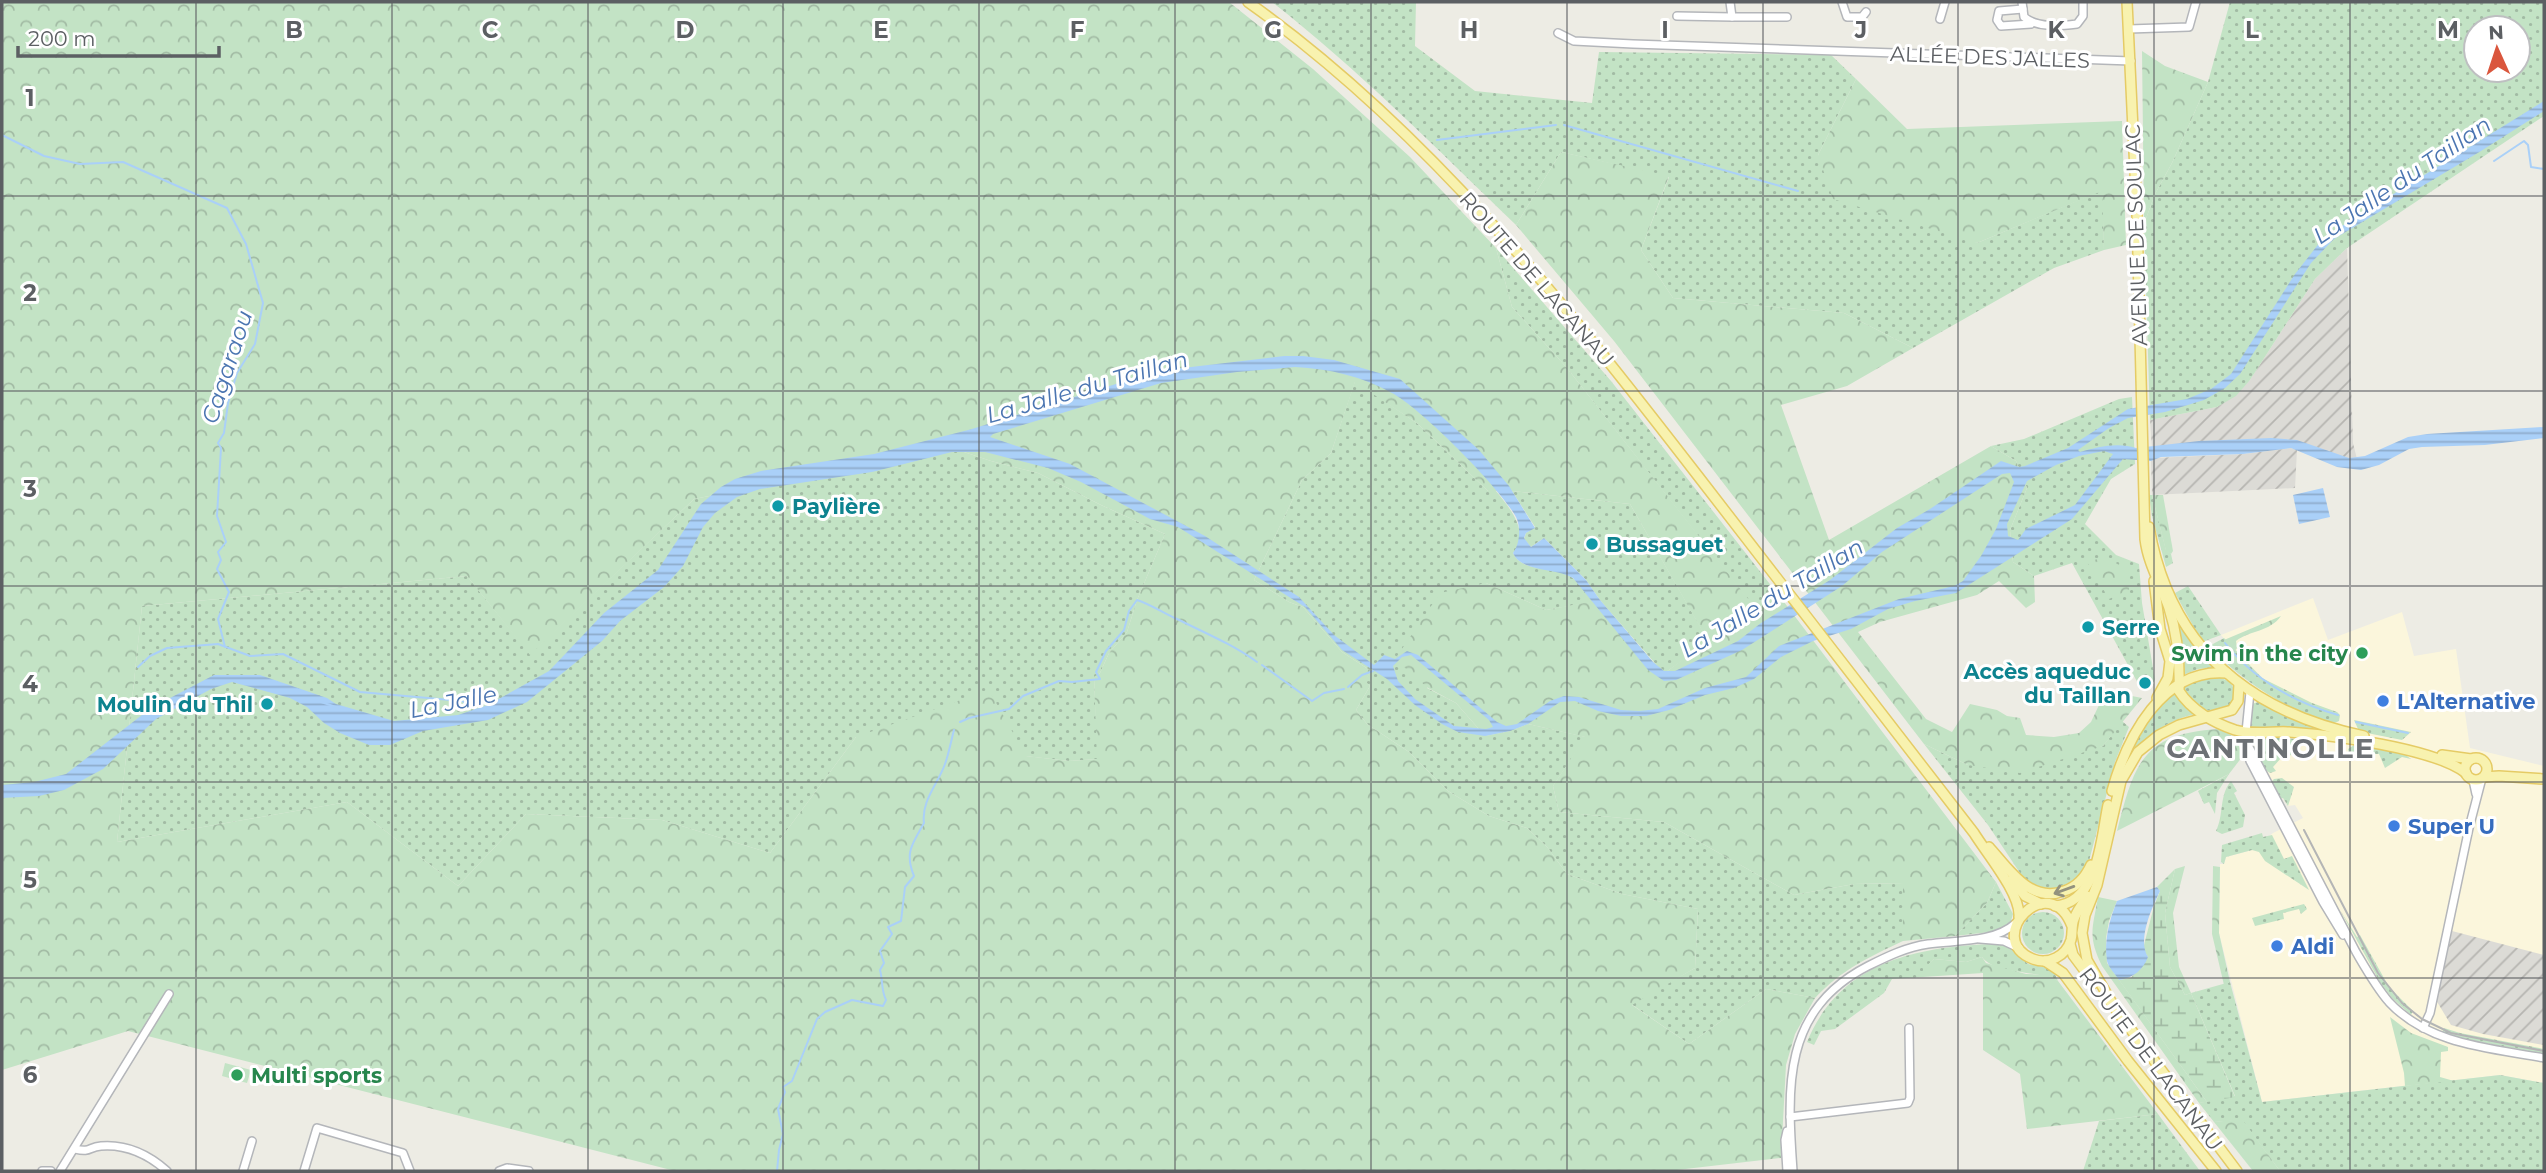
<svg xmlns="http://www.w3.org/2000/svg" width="2546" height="1173" viewBox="0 0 2546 1173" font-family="Montserrat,sans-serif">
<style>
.commercial{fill:#fbf6dc}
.industrial{fill:url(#industrial-furrows)}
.grass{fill:url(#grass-dots);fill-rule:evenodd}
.forest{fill:url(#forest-crowns);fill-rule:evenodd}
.wetland{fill:url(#wetland-marsh)}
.garden{fill:#c3e3c5}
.water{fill:url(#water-rules);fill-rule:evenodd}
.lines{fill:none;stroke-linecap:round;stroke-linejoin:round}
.stream{stroke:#aad0f8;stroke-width:2}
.minor-casing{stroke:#b4b6ba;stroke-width:10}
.major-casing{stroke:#e5cb65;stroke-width:12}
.minor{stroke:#fff;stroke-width:7}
.major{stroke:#f8f2af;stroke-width:9}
.tram{stroke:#b4b5b5;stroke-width:2}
.oneway{stroke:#93927e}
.grid{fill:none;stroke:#5c5f63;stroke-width:2;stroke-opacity:0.55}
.culture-dot{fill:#0f9aa8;stroke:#fff;stroke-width:2.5}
.leisure-dot{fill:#2e9e5b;stroke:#fff;stroke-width:2.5}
.shop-dot{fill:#3f7fe0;stroke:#fff;stroke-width:2.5}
.labels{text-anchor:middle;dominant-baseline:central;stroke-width:6;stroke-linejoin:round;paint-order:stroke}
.street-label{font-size:21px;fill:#5c5f63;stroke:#fff}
.culture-label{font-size:21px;font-weight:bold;fill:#0d838f;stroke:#fff;text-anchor:start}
.leisure-label{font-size:21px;font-weight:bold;fill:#27864d;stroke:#fff;text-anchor:end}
.shop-label{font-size:21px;font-weight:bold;fill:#366cbe;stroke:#fff;text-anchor:start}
.water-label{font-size:23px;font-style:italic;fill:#4b75b1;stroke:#fff}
.district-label{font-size:28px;font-weight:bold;letter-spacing:2px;fill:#6d7175;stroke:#fff}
.grid-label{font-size:23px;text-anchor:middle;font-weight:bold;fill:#5c5f63;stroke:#fff;stroke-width:6;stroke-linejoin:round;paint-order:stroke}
</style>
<defs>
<pattern id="industrial-furrows" width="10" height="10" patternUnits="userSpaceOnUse" patternTransform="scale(1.75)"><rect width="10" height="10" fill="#dcdbd6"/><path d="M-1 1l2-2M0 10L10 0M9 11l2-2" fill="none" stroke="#b6b5b1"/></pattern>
<pattern id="grass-dots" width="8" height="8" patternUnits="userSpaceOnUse" patternTransform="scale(1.75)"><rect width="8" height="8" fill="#c3e3c5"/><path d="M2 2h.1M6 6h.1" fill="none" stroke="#a2bba4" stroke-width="1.8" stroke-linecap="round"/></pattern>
<pattern id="forest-crowns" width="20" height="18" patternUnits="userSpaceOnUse" patternTransform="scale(1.75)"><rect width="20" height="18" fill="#c3e3c5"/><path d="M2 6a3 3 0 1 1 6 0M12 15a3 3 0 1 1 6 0" fill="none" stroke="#a2bba4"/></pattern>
<pattern id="wetland-marsh" width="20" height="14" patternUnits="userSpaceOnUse" patternTransform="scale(1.75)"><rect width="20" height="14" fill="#c3e3c5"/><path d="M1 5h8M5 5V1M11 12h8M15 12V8" fill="none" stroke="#a2bba4"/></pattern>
<pattern id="water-rules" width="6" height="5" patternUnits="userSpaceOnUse" patternTransform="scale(1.75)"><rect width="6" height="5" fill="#aad0f8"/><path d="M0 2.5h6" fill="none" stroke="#8eaccc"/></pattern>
</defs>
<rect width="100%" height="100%" fill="#edece4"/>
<polygon class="commercial" points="2313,598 2328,640 2402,612 2414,656 2456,649 2470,748 2544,766 2544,1083 2500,1075 2262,1102 2219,933 2220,864 2224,864 2226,857 2252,850 2273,833 2303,818 2295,805 2288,806 2283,798 2279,799 2254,748 2250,725 2252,704 2262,677 2234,650 2221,635"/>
<g class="industrial">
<polygon points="2347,248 2353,443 2357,459 2351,460 2283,440 2152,449 2150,420 2217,407 2250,380 2315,279"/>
<polygon points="2291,448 2297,450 2295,488 2152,495 2151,461 2154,458 2244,454"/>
<polygon points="2452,931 2544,955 2544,1045 2483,1034 2451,1025 2436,1000"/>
</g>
<g class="grass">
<path d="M1272 2H1416L1415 46 1475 91 1592 103 1599 52 1831 55 1856 79 1818 155 1977 243 2103 190 2104 250 2054 268 1913 348 1844 313 1673 298 1641 250 1669 177 1561 152 1516 225C1436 148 1359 70 1272 2Z"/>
<path d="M2230 2H2544V116L2347 248 2315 279 2250 380 2236 396 2217 407 2150 420 2144 224 2155 194 2172 163 2208 82ZM2476 28H2518V70H2476Z"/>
<polygon points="1496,248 1611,381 1784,602 1760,615 1567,368 1512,307"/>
<path d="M1355 381 1418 424 1488 491H1496C1509 507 1531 532 1513 553 1523 574 1553 564 1570 576 1579 582 1587 593 1593 602L1546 610 1486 583 1427 688 1456 703 1485 736 1510 731 1528 724 1586 737 1553 786 1559 812 1664 822 1794 895 1854 884 1904 883 1903 941C1869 957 1841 970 1815 998L1766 989 1689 1044 1631 1004 1695 968 1698 909 1622 894 1567 874 1547 847 1527 828 1489 816 1448 791 1409 752 1367 724 1356 710 1370 686 1364 681 1371 671 1342 652 1303 607 1289 602 1254 580 1302 480 1331 453Z"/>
<polygon points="2132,397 2135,464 2111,479 2085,524 2116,555 2139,564 2142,603 2155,680 2146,688 2140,687 2072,563 2034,576 2013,562 2010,530 2027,488 2016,461 1991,446 2024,439 2119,399"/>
<polygon points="952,448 991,461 1038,473 1101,505 1165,534 1137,600 1127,632 1109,653 1100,673 1094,678 1098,759 1069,761 856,737 770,853 662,820 526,814 458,886 347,802 117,842 142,606 467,576 530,654 694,499"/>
<polygon points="1512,491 1630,504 1709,642 1666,672 1660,669 1600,600 1586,580 1544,538 1531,547 1524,539 1526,533 1535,527"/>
<polygon points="2149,495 2152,495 2166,550 2171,554 2173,563 2166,567 2152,516"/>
<polygon points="2163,584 2187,635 2214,667 2198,669 2183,675"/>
<polygon points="2188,586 2221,635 2202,642 2175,593"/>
<path d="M2224 638 2262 678 2312 703 2337 712 2340 715 2339 721C2331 726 2318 719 2309 715 2271 700 2240 677 2210 649L2211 645Z"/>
<path d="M2217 676 2230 682 2236 692 2230 707C2225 708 2218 711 2213 711 2200 711 2185 698 2184 687L2193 680Z"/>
<path d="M2172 692 2195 714C2165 721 2145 737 2126 760L2143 729Z"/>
<polygon points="2258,702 2298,722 2321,730 2321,732 2250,727 2252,704"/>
<polygon points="2354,720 2411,732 2402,740 2362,732 2358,729"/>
<polygon points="2122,721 2129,727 2115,762 2089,861 2077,879 2056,889 2044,890 2033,886 2024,879 1988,825 1924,744 1968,765 2103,746"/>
<polygon points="2263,737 2297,739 2300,743 2286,761 2282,757 2273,767 2276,771 2270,773 2264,769 2254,748 2258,740"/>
<polygon points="2354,745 2403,753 2411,759 2402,757 2385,768 2379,754 2349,754 2348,749"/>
<polygon points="2229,774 2217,793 2215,814 2209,802 2204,804 2198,791"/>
<polygon points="2282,778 2294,787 2288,806 2283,798 2279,799 2271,782 2274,779"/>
<path d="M2231 781 2237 791 2234 793 2245 815 2243 827 2222 834 2216 831C2224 815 2219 795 2231 781Z"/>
<polygon points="2262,833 2263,837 2272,835 2284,859 2292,856 2309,890 2265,861 2259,852 2252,850 2226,857 2224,864 2221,862 2222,845"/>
<polygon points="1996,882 2013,914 2010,924 1990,932 1955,936 1987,903"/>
<polygon points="2304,904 2307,909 2301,914 2299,909 2283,913 2284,919 2255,926 2252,918"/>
<polygon points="2340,910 2357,937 2360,935 2389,987 2413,1011 2411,1015 2392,998 2380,982"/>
<circle cx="2043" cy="933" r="21"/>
<path d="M1993 944 2008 946 2028 964 2048 968 2055 974 2058 981C2039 970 1995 975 1982 957L1966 962 1934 959 1924 969 1923 977 1892 979 1884 993 1835 1029 1821 1031 1814 1045 1807 1042C1840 962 1915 947 1993 944Z"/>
<polygon points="2230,982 2262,1102 2500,1075 2544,1083 2544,1171 2280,1171 2242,1120 2214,1122 2199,1103 2235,1096 2191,993"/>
<polygon points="2444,1028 2460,1033 2544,1049 2544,1054 2459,1038 2442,1032"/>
<polygon points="2158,1114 2200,1171 2083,1171 2099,1121"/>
</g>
<g class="forest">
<path d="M2 2H1229L1313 69 1410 157 1496 248 1512 307 1567 368 1760 614 1784 602 1996 882 1987 903 1955 936 1903 941V883L1854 884 1794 895 1664 822 1559 812 1553 786 1585 737 1528 724 1510 731 1485 736 1456 703 1428 688 1395 659 1440 593 1486 583 1546 610 1600 600 1653 662 1666 672 1708 641 1630 504 1512 491H1488L1418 424 1355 382 1331 453 1302 480 1254 580 1289 602 1303 607 1342 652 1371 671 1365 681 1370 686 1356 710 1367 724 1409 752 1448 791 1489 816 1527 828 1547 847 1567 874 1622 894 1698 909 1695 968 1632 1005 1689 1044 1766 989 1815 998 1795 1034 1786 1065 1781 1158 1668 1171H675L128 1031 2 1070ZM952 448 991 461 1038 473 1101 505 1165 534 1137 600 1127 632 1109 653 1100 673 1094 677 1097 759 1069 761 1026 756 989 690 856 737 770 853 662 820 526 814 458 886 347 802 117 842 142 606 467 576 530 655 694 499Z"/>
<polygon points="2142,51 2165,66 2208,82 2172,163 2155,194 2144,224"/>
<polygon points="1856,79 1907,129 2122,121 2126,245 2104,250 2102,191 1977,243 1833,199 1818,155"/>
<polygon points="1561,152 1669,176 1641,250 1673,298 1844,313 1913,348 1847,386 1781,405 1829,540 1991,446 2016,461 2027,488 2010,530 2013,562 2034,576 2035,602 2026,608 1999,581 1977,595 1880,622 1858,632 1926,719 1952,732 1970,704 1997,710 2007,716 2020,718 2026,735 2054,737 2079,733 2091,722 2099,705 2112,692 2142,698 2103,746 2020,773 1968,765 1924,744 1614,341 1516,225"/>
<polygon points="2152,495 2163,495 2173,551 2171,554 2166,551"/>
<polygon points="2105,557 2128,570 2129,590 2109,599 2087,562"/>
<path d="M2281 616C2270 632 2250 630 2236 641L2237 648 2234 652 2224 640Z"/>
<path d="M2220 729C2233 734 2240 743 2242 757L2229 774 2117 831C2134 764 2142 733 2220 729Z"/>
<polygon points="2185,866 2173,913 2179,967 2191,993 2185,995 2170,967 2165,913 2175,869"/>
<polygon points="2213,866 2220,867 2219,933 2230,982 2224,985 2212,934"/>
<path d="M2098 897 2117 901 2109 921 2106 938 2107 963 2207 1102 2199 1103 2102 966C2087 935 2093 928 2098 897Z"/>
<polygon points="1982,957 1986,963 2026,974 2048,975 2058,981 2158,1114 2027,1129 2020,1074 1983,1050 1983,973 1923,977 1923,969 1934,959 1966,962"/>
<polygon points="2390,1017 2411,1033 2448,1047 2448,1051 2441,1052 2440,1077 2454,1081 2405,1086 2404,1073"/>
<polygon points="2242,1119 2280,1171 2253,1171 2214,1122"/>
</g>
<polygon class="wetland" points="2175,869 2165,913 2170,967 2185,995 2191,993 2235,1097 2207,1102 2119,980 2131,978 2148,957 2143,949 2154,906 2160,891 2157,887"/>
<polygon class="garden" points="225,1063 251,1070 247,1083 222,1076"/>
<g class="water">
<path d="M2544 101V111L2481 151 2334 239 2311 263 2240 374 2225 388 2204 400 2165 412 2128 418 2109 428 2078 450 2080 452C2097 447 2118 442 2136 448L2199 441 2271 438 2297 440 2349 458 2365 456 2408 437 2427 434 2544 427V438L2485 445 2422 447 2409 449 2379 465 2361 470 2337 467 2291 448 2243 454 2161 457 2151 461 2123 459 2072 519 1956 593 1915 601 1888 609 1851 629 1813 641 1781 657 1754 679 1734 688 1705 695 1669 710 1646 716H1621L1598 711 1575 701 1560 702 1528 724 1510 731 1485 736 1458 732 1442 724 1415 705 1387 679 1342 650 1305 607 1178 527 1150 519 1081 482 1048 468 985 452H952L872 472 760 489 737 497 715 513 703 527 683 566 664 587 620 621 602 641 527 702 488 720 423 731 390 745H369L340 733 324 723 307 707 290 698 232 682 211 689 156 719 103 769 64 790 39 796 2 798V785L34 782 66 774 151 708 214 675H260L327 698 336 704 394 721 458 715 488 705 549 671 604 613 658 570 701 504 721 487 735 479 761 471 874 454 972 429 1151 373 1174 369 1284 356H1303L1334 360 1400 379 1479 450 1509 486 1535 528 1526 533 1524 538 1531 547 1544 538 1586 580 1600 600 1653 662 1664 671H1675L1738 641 1761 623 1830 580 1897 528 1930 509 2001 461 2019 467 2025 466 2068 448 2128 409 2187 399 2211 389 2231 374 2295 274 2324 237ZM1295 367C1330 369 1361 376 1392 393 1422 409 1500 488 1516 517 1521 527 1520 544 1513 553 1522 573 1556 567 1573 578L1648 670 1664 681 1676 680 1742 650 1842 586 1882 552 2002 474 2010 473 2014 482 1996 529 1981 556 1963 581 1954 586 1899 599 1779 646 1746 677 1705 688 1658 709 1639 711 1621 710 1579 697 1564 696 1550 701 1517 724 1506 726 1497 722 1418 655 1407 651 1395 659 1384 655 1374 665 1334 635 1299 597 1205 536 1070 464 990 437 993 434 1161 383 1237 372ZM2104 451 2113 454 2075 505 2026 529 2018 540 2008 536 2007 524 2027 481 2056 465 2079 456ZM1411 655 1489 720 1493 727 1486 729 1454 726 1415 699 1398 681 1393 666 1402 657Z"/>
<polygon points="2323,488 2330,517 2299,524 2293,495"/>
<path d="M2157 887 2160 891C2152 908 2137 939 2148 957 2143 970 2133 978 2119 980 2116 975 2108 967 2107 961 2104 940 2109 921 2117 901Z"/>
</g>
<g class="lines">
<g class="stream">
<polyline points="2,22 2,34"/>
<polyline points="1564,125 1798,191"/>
<polyline points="2,135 44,156 80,164 123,162 227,208 246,244 263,303 255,344 237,373 228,403 224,433 218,443 221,448 217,516 226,542 218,552 221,560 217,569 229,592 218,619 225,647"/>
<polyline points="1437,140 1556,125"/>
<polyline points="2494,161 2524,141 2528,145 2531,167 2544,169"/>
<path d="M2225 643C2254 680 2294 702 2338 715"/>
<polyline points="1262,665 1312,701 1324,693 1344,689"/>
<polyline points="138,667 150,656 167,648 218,644 250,656 283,654 360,692 462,701 477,710"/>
<polyline points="1348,687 1362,675 1373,671"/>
<polyline points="321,702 336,707"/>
<path d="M960 722 969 718 1009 709 1023 696 1059 681 1072 682 1100 679 1096 672 1106 651 1124 630 1129 611 1137 600C1152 605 1163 613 1177 619 1205 633 1232 644 1257 662"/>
<polyline points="2356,722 2408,733"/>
<path d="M777 1171 779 1150 783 1134 778 1109 785 1092 783 1087 792 1081 817 1019 825 1012 852 1000 883 1006 886 1000C881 990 883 981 880 970L884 963 880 951 892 934 888 927 901 921 905 887 914 876C904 852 913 843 924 823 921 801 938 784 945 764 949 753 951 741 954 730"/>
</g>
<defs>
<g id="minor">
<polyline points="1730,2 1732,17 1787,17"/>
<polyline points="1842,2 1847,17 1862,17 1866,12"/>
<path d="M2022 2 2024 17C2037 28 2060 26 2077 24L2083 16V2"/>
<polyline points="2023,9 1999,11 1997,20 2001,26 2031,24"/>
<polyline points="1677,16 1732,17"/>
<polyline points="1940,19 1945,2"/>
<polyline points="2129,29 2189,27 2196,2"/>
<polyline points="1558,33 1574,41 1633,44 2131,61"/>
<polyline points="2250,692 2246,732 2250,761 2323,902 2343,935"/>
<path d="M2248 745 2356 952C2366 969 2376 987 2389 1002 2429 1045 2490 1048 2544 1058"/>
<polyline points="2473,780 2476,794"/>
<polyline points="1980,939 2004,941 2019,948"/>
<polyline points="2423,1028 2430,1013 2469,828 2482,778"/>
<polyline points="1790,1117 1908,1103 1910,1098 1909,1028"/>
<path d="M75 1149C91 1153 88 1147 101 1146 126 1144 149 1155 167 1171"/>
<polyline points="42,1171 51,1171"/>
<polyline points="60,1171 169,994"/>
<polyline points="243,1171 252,1141"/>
<polyline points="304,1171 317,1128 403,1153 410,1171"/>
<polyline points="499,1171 507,1168 529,1171"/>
<polyline points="1787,1171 1785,1140 1787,1131"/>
<path d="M1793 1171C1787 1087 1782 1010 1868 966 1888 956 1907 947 1928 944 1956 940 1994 943 2016 923"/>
</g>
<g id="major">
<path d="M1248 2C1427 129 1565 304 1698 476 1790 595 1882 714 1974 833 1987 854 2021 894 2019 917"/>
<path d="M2127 2 2137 215 2145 539C2148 564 2161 585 2169 608 2178 636 2180 662 2179 691 2191 710 2214 723 2235 730 2252 735 2272 731 2289 732 2330 735 2434 748 2466 773"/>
<path d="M2149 527C2170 648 2249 712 2364 736"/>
<polyline points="2154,581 2160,629 2170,661 2168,678 2157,698"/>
<polyline points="2442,755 2471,759"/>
<circle cx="2476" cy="769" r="11"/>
<polyline points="2484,777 2499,776 2544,779"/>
<path d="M2112 791C2127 737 2163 667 2227 673"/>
<path d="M1989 847C2008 868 2030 904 2064 891 2077 887 2085 878 2091 865"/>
<polyline points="2012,880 2025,896 2041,904"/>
<path d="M2055 906C2099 903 2101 837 2108 805"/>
<path d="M2072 926C2049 867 1982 939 2033 959 2049 965 2066 956 2071 940 2073 933 2071 926 2074 919 2077 910 2083 904 2087 896"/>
<polyline points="2070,944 2073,955 2094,983"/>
<polyline points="2045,961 2063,973 2128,1061 2216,1171"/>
<polyline points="2108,999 2237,1171"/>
<polyline points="2112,1003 2087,960 2082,933 2085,915 2097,885 2121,781 2138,752 2159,735 2179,725 2232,710 2238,701 2239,684"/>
</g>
</defs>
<use href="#minor" class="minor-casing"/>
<use href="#major" class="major-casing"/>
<use href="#minor" class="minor"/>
<use href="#major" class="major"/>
<polyline class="tram" points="2304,830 2378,973 2402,1003 2422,1019 2451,1033 2544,1051"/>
</g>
<defs><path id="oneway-shaft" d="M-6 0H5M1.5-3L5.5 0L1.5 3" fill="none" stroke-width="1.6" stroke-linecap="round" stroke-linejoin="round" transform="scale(1.75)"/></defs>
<use class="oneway" href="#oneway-shaft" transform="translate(2064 890) rotate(160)"/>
<path class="grid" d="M196 2V1171M392 2V1171M588 2V1171M783 2V1171M979 2V1171M1175 2V1171M1371 2V1171M1567 2V1171M1763 2V1171M1958 2V1171M2154 2V1171M2350 2V1171M2 196H2544M2 391H2544M2 586H2544M2 782H2544M2 978H2544"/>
<g class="culture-dot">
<circle cx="778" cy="506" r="7"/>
<circle cx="1592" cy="544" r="7"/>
<circle cx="2088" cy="627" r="7"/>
<circle cx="2145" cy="683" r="7"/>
<circle cx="267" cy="704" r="7"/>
</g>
<g class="leisure-dot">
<circle cx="2362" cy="653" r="7"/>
<circle cx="237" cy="1075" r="7"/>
</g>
<g class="shop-dot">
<circle cx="2383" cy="701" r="7"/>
<circle cx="2394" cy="826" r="7"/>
<circle cx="2277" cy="946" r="7"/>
</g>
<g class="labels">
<g class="street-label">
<text transform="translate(1990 57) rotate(2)">ALLÉE DES JALLES</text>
<text transform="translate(2136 235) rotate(-92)">AVENUE DE SOULAC</text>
<text transform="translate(1537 279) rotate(49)">ROUTE DE LACANAU</text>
<text transform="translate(2151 1059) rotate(53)">ROUTE DE LACANAU</text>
</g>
<g class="culture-label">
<text x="792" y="506">Paylière</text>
<text x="1606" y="544">Bussaguet</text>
<text x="2102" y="627">Serre</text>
<text x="2131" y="671" text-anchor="end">Accès aqueduc<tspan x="2131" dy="24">du Taillan</tspan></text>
<text x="253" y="704" text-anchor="end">Moulin du Thil</text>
</g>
<g class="leisure-label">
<text x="2348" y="653">Swim in the city</text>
<text x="251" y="1075" text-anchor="start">Multi sports</text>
</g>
<g class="shop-label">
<text x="2397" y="701">L'Alternative</text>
<text x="2408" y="826">Super U</text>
<text x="2291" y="946">Aldi</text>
</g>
<g class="water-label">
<text transform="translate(2402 180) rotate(-34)">La Jalle du Taillan</text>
<text transform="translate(227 367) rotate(-72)">Cagaraou</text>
<text transform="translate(1087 387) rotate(-16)">La Jalle du Taillan</text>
<text transform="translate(1772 598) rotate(-31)">La Jalle du Taillan</text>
<text transform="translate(453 702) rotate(-11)">La Jalle</text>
</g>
<g class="district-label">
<text x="2271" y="748">CANTINOLLE</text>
</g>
</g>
<g class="grid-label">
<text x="294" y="38">B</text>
<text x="490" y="38">C</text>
<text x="685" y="38">D</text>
<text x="881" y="38">E</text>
<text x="1077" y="38">F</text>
<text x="1273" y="38">G</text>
<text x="1469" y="38">H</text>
<text x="1665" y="38">I</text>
<text x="1861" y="38">J</text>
<text x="2056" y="38">K</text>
<text x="2252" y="38">L</text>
<text x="2448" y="38">M</text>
<text x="30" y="106">1</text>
<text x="30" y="301">2</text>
<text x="30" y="497">3</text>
<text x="30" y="692">4</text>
<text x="30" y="888">5</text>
<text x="30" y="1083">6</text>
</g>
<rect width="2546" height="1173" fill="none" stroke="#5c5f63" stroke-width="7"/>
<g transform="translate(2497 49) rotate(357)"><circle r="33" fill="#ffffff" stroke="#bebfc1" stroke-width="2"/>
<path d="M0-5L12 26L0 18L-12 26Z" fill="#da563d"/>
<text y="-10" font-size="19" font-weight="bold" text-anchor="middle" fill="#5c5f63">N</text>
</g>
<path d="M18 46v10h201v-10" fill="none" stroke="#5c5f63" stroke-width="3.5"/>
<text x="28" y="46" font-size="21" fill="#5c5f63" stroke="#ffffff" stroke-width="5" paint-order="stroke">200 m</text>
</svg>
